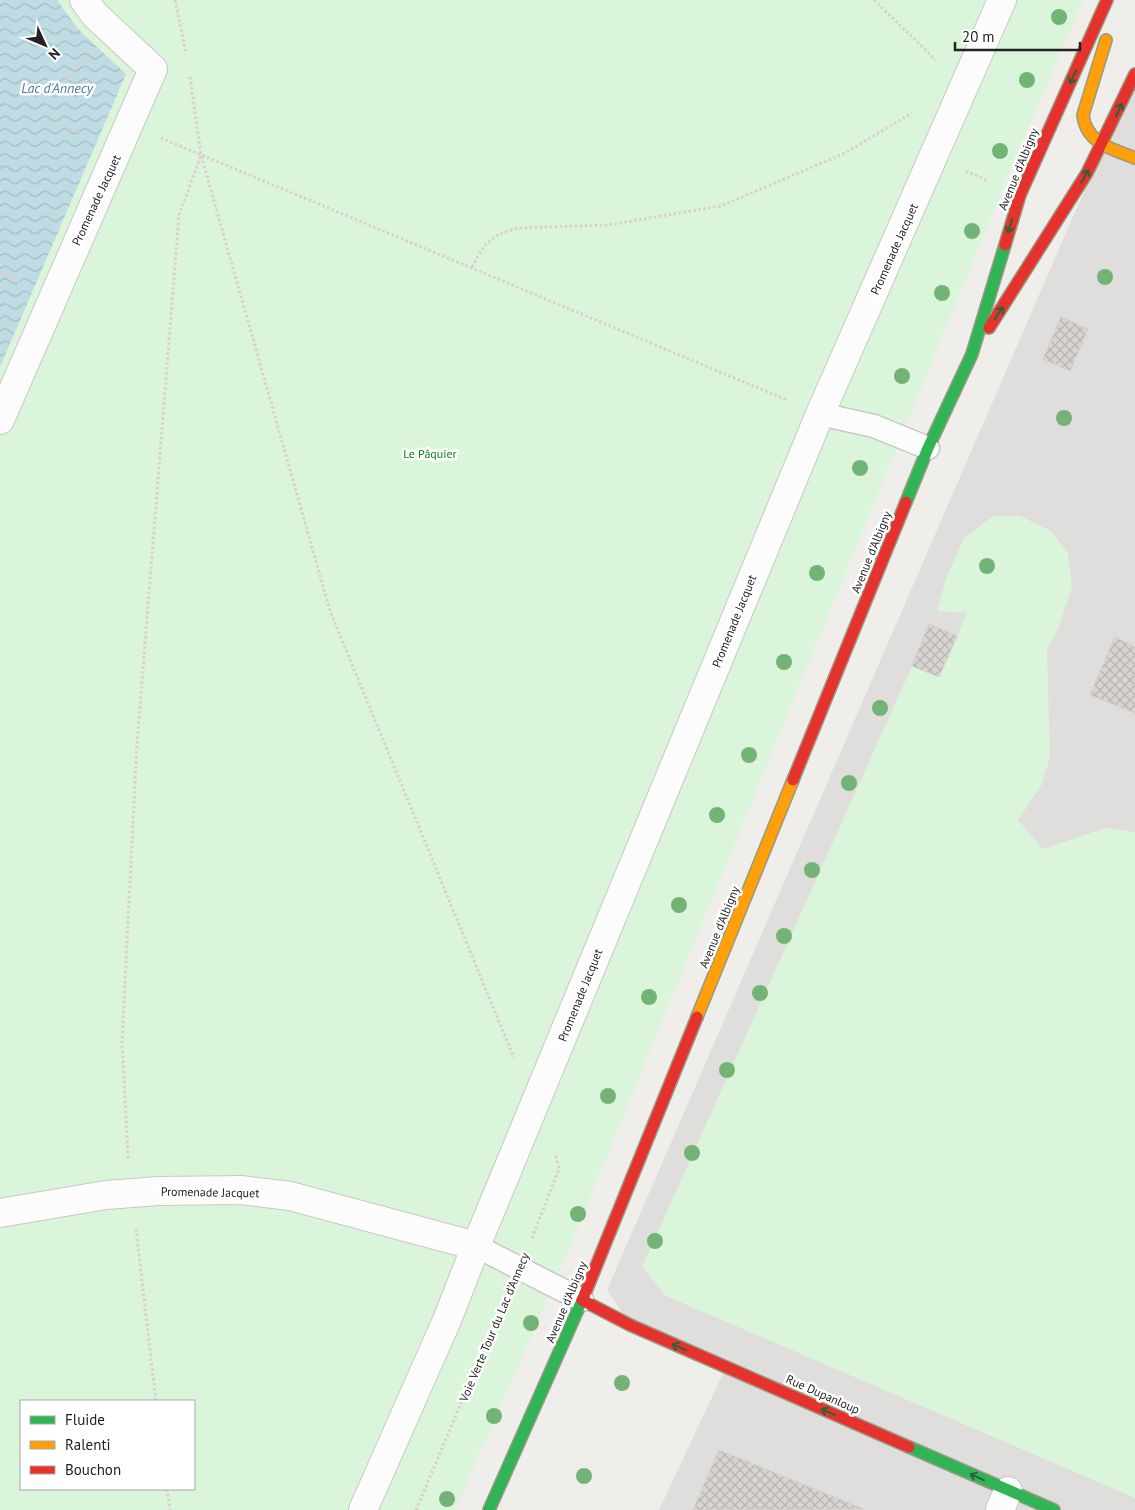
<svg xmlns="http://www.w3.org/2000/svg" width="1135" height="1510" viewBox="0 0 1135 1510" font-family="'PT Sans',sans-serif">
<style>
.residential{fill:#dfdedc}
.park{fill:#daf5da;fill-rule:evenodd}
.parking{fill:#e0dfde}
.water{fill:url(#water-waves)}
.building{fill:url(#building-cross-hatch);stroke:#d3d0cc}
.lines{fill:none;stroke-linecap:round;stroke-linejoin:round}
.lane-casing{stroke:#c9c8c7;stroke-width:25}
.street-casing{stroke:#c9c8c7;stroke-width:30}
.fast-casing{stroke:#999a82;stroke-width:14}
.slow-casing{stroke:#999a82;stroke-width:14}
.jam-casing{stroke:#999a82;stroke-width:14}
.path{stroke:#dccecd;stroke-width:3;stroke-dasharray:2.5 2.5;stroke-linecap:butt}
.lane{stroke:#fdfcfc;stroke-width:22}
.street{stroke:#fdfcfc;stroke-width:28}
.fast{stroke:#30b455;stroke-width:11}
.slow{stroke:#ff9f0a;stroke-width:11}
.jam{stroke:#e5322d;stroke-width:11}
.tree{fill:#73b476}
.oneway{stroke:#286439}
.labels{text-anchor:middle;dominant-baseline:central;stroke-width:5;stroke-linejoin:round;paint-order:stroke}
.street-label{font-size:12px;fill:#222;stroke:#fff}
.park-label{font-size:12px;fill:#0c8416;stroke:#fff}
.water-label{font-size:14px;font-style:italic;fill:#4a7aab;stroke:#fff}
</style>
<defs>
<pattern id="water-waves" width="16" height="10" patternUnits="userSpaceOnUse" patternTransform="scale(1.25)"><rect width="16" height="10" fill="#bfdbe3"/><path d="M0 5q4-4 8 0t8 0" fill="none" stroke="#a4bcc2"/></pattern>
<pattern id="building-cross-hatch" width="8" height="8" patternUnits="userSpaceOnUse" patternTransform="scale(1.25)"><rect width="8" height="8" fill="#d7d4d2"/><path d="M0 0l8 8M0 8l8-8" fill="none" stroke="#b8b6b4"/></pattern>
</defs>
<rect width="100%" height="100%" fill="#f0eeeb"/>
<polygon class="residential" points="1135,74 1135,1510 659,1510 727,1365 630,1325 607,1290"/>
<g class="park">
<path d="M57 0H1083L1019 149 559 1273 455 1510H0V367L126 74 78 29ZM21 1401H194V1489H21Z"/>
<polygon points="993,516 1020,516 1051,531 1068,553 1072,587 1057,632 1047,650 1050,758 1041,786 1018,820 1043,849 1105,828 1135,832 1135,1498 666,1296 642,1267 912,666 939,677 967,613 937,611 947,576 964,538"/>
</g>
<polygon class="parking" points="1135,335 1135,393 1111,382"/>
<polygon class="water" points="0,0 57,0 78,29 126,74 0,367"/>
<g class="building">
<polygon points="1061,317 1088,329 1070,371 1043,359"/>
<polygon points="929,624 957,636 939,677 912,666"/>
<polygon points="1115,637 1135,647 1135,713 1090,695"/>
<polygon points="719,1450 863,1509 693,1510"/>
</g>
<g class="lines">
<defs>
<g id="lane">
<polyline points="820,414 874,426 928,448"/>
<polyline points="476,1246 582,1300"/>
</g>
<g id="street">
<polyline points="0,420 153,69 95,15 84,0"/>
<polyline points="0,1213 106,1195 158,1191 241,1190 290,1196 476,1246"/>
<polyline points="363,1510 447,1320 476,1246 820,414 1002,0"/>
<polyline points="1000,1510 1008,1491"/>
</g>
<g id="fast">
<polyline points="906,502 928,448 972,354 1005,245"/>
<polyline points="909,1447 1054,1510"/>
<polyline points="489,1510 584,1296"/>
</g>
<g id="slow">
<path d="M1106 40 1083 115C1086 143 1112 149 1135 158"/>
<polyline points="697,1017 793,780"/>
</g>
<g id="jam">
<polyline points="1005,245 1020,195 1107,0"/>
<polyline points="989,328 1087,173 1135,74"/>
<polyline points="793,780 906,502"/>
<polyline points="584,1296 697,1017"/>
<polyline points="582,1300 630,1325 909,1447"/>
</g>
</defs>
<use href="#lane" class="lane-casing"/>
<use href="#street" class="street-casing"/>
<use href="#fast" class="fast-casing"/>
<use href="#slow" class="slow-casing"/>
<use href="#jam" class="jam-casing"/>
<g class="path">
<polyline points="175,0 186,53"/>
<polyline points="874,0 936,60"/>
<polyline points="190,77 201,155 330,611 514,1058"/>
<polyline points="66,81 87,55"/>
<polyline points="56,122 85,135"/>
<polyline points="161,138 787,400"/>
<polyline points="966,171 988,181"/>
<polyline points="472,267 484,246 499,234 518,228 608,225 721,206 845,153 912,113"/>
<polyline points="0,273 22,284"/>
<polyline points="128,1158 122,1041 137,744 179,215 201,156"/>
<polyline points="136,1229 156,1401"/>
<polyline points="532,1238 559,1169 555,1153"/>
<polyline points="167,1489 170,1510"/>
<polyline points="416,1510 505,1299"/>
</g>
<use href="#lane" class="lane"/>
<use href="#street" class="street"/>
<use href="#fast" class="fast"/>
<use href="#slow" class="slow"/>
<use href="#jam" class="jam"/>
</g>
<g class="tree">
<circle cx="1059" cy="17" r="8"/>
<circle cx="1027" cy="80" r="8"/>
<circle cx="1000" cy="151" r="8"/>
<circle cx="972" cy="231" r="8"/>
<circle cx="1105" cy="277" r="8"/>
<circle cx="942" cy="293" r="8"/>
<circle cx="902" cy="376" r="8"/>
<circle cx="1064" cy="418" r="8"/>
<circle cx="860" cy="468" r="8"/>
<circle cx="987" cy="566" r="8"/>
<circle cx="817" cy="573" r="8"/>
<circle cx="784" cy="662" r="8"/>
<circle cx="880" cy="708" r="8"/>
<circle cx="749" cy="755" r="8"/>
<circle cx="849" cy="783" r="8"/>
<circle cx="717" cy="815" r="8"/>
<circle cx="812" cy="870" r="8"/>
<circle cx="679" cy="905" r="8"/>
<circle cx="784" cy="936" r="8"/>
<circle cx="760" cy="993" r="8"/>
<circle cx="649" cy="997" r="8"/>
<circle cx="727" cy="1070" r="8"/>
<circle cx="608" cy="1096" r="8"/>
<circle cx="692" cy="1153" r="8"/>
<circle cx="578" cy="1214" r="8"/>
<circle cx="655" cy="1241" r="8"/>
<circle cx="531" cy="1323" r="8"/>
<circle cx="622" cy="1383" r="8"/>
<circle cx="494" cy="1416" r="8"/>
<circle cx="584" cy="1476" r="8"/>
<circle cx="447" cy="1499" r="8"/>
</g>
<defs><path id="oneway-shaft" d="M-6 0H5M1.5-3L5.5 0L1.5 3" fill="none" stroke-width="1.6" stroke-linecap="round" stroke-linejoin="round" transform="scale(1.25)"/></defs>
<g class="oneway">
<use href="#oneway-shaft" transform="translate(1073 77) rotate(114)"/>
<use href="#oneway-shaft" transform="translate(1119 110) rotate(-65)"/>
<use href="#oneway-shaft" transform="translate(1085 176) rotate(-60)"/>
<use href="#oneway-shaft" transform="translate(1010 226) rotate(107)"/>
<use href="#oneway-shaft" transform="translate(999 313) rotate(-56)"/>
<use href="#oneway-shaft" transform="translate(679 1347) rotate(-156)"/>
<use href="#oneway-shaft" transform="translate(828 1412) rotate(-156)"/>
<use href="#oneway-shaft" transform="translate(977 1477) rotate(-156)"/>
</g>
<g class="labels">
<g class="street-label">
<text transform="translate(1018 169) rotate(-68)">Avenue d'Albigny</text>
<text transform="translate(96 200) rotate(-65)">Promenade Jacquet</text>
<text transform="translate(894 249) rotate(-66)">Promenade Jacquet</text>
<text transform="translate(871 552) rotate(-68)">Avenue d'Albigny</text>
<text transform="translate(734 621) rotate(-68)">Promenade Jacquet</text>
<text transform="translate(719 927) rotate(-68)">Avenue d'Albigny</text>
<text transform="translate(580 995) rotate(-68)">Promenade Jacquet</text>
<text transform="translate(210 1192) rotate(1)">Promenade Jacquet</text>
<text transform="translate(566 1302) rotate(-67)">Avenue d'Albigny</text>
<text transform="translate(494 1327) rotate(-67)">Voie Verte Tour du Lac d'Annecy</text>
<text transform="translate(823 1394) rotate(24)">Rue Dupanloup</text>
</g>
<g class="park-label">
<text x="430" y="453">Le Pâquier</text>
</g>
<g class="water-label">
<text x="57" y="88">Lac d'Annecy</text>
</g>
</g>
<rect x="20" y="1400" width="175" height="90" fill="#ffffff" stroke="#a7a7a7"/>
<rect x="30" y="1416" width="25" height="8" fill="#30b455" stroke="#a7a7a7"/>
<text x="65" y="1425" font-size="15" fill="#222222">Fluide</text>
<rect x="30" y="1441" width="25" height="8" fill="#ff9f0a" stroke="#a7a7a7"/>
<text x="65" y="1450" font-size="15" fill="#222222">Ralenti</text>
<rect x="30" y="1466" width="25" height="8" fill="#e5322d" stroke="#a7a7a7"/>
<text x="65" y="1475" font-size="15" fill="#222222">Bouchon</text>
<g transform="translate(45 45) rotate(134)" stroke="#ffffff" stroke-width="4" paint-order="stroke">
<path d="M0-4L9 19L0 12L-9 19Z" fill="#222222"/>
<text y="-8" font-size="14" font-weight="bold" text-anchor="middle" fill="#222222">N</text>
</g>
<path d="M955 42v8h125v-8" fill="none" stroke="#222222" stroke-width="2.5"/>
<text x="962" y="42" font-size="15" fill="#222222" stroke="#ffffff" stroke-width="4" paint-order="stroke">20 m</text>
</svg>
